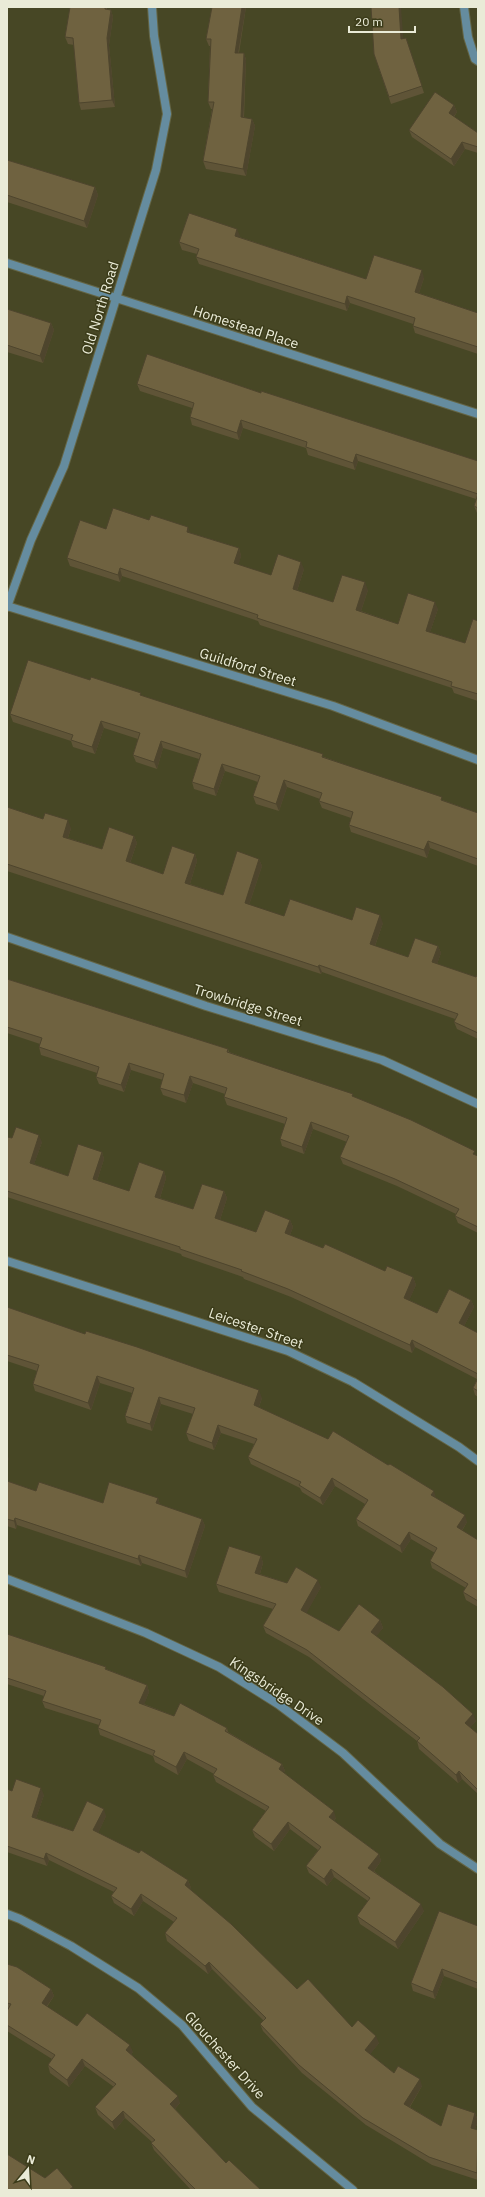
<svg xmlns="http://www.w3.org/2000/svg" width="485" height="2197" viewBox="0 0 485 2197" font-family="'IBM Plex Sans',sans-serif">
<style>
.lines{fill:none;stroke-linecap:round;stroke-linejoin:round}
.minor-casing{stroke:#646545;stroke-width:10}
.tertiary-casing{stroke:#646545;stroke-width:10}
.minor{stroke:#658c9f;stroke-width:8}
.tertiary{stroke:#658c9f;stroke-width:8}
.wall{fill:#5f5437}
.shaded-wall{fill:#4e452d}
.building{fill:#6f6240;stroke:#4e452d}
.labels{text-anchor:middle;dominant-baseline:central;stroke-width:3;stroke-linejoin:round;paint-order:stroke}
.street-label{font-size:14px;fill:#eaebd7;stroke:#3c3c1a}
</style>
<rect width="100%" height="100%" fill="#474725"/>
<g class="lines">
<defs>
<g id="minor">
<polyline points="7,606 333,706 478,760"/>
<polyline points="7,607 31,540 64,466 156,170 167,114 154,36 152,7"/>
<polyline points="7,937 206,1006 382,1060 478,1104"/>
<polyline points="7,1261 288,1351 353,1382 459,1447 478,1461"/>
<polyline points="7,1579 146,1633 219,1667 278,1704 343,1753 440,1844 478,1869"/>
</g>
<g id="tertiary">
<polyline points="464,7 468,37 475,59 478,61"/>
<polyline points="7,263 478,414"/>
<polyline points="7,1914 20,1919 71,1946 138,1988 182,2025 252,2107 353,2190"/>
</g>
</defs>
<use href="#minor" class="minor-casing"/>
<use href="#tertiary" class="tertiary-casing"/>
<use href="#minor" class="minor"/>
<use href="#tertiary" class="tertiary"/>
</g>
<g class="wall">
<polygon points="70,7 107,7 107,9 111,10 113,17 109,45 115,107 81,110 79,103 74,45 68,44 65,37"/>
<polygon points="212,7 246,7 239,53 244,53 246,60 244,118 252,119 255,126 246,176 206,169 203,161 212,109 211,109 208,102 210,46 209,46 206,39"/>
<polygon points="406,38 424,93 391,104 374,54"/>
<polygon points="454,105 457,112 454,117 478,133 478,153 465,149 454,166 412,137 409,130"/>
<polygon points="7,160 95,187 98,195 87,228 7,202"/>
<polygon points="240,236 239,237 366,279 424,278 419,293 478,313 478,354 415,333 413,326 413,324 350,303 347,311 199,264 196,257 197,254 182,250 179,242"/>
<polygon points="7,309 51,323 54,330 43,363 7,352"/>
<polygon points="137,384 261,393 478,461 478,514 477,513 474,506 476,499 358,461 355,470 308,455 306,448 243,428 239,440 192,425 190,417 192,408 140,391"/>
<polygon points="149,520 239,548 241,556 238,565 271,575 304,569 297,591 333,602 368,590 361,611 398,624 438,609 430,632 465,643 478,621 478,701 454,693 452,688 260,625 258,621 122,576 120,582 70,566 67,558 106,529"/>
<polygon points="90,680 142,696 324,757 478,813 478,866 430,848 427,858 351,832 349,825 351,818 322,808 319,801 320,799 287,787 279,811 256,804 253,796 258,782 225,771 216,796 194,789 192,782 199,759 163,748 157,769 136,762 133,755 138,739 104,728 95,754 73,747 71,741 13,722 10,714"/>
<polygon points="7,807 71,828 68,838 102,849 134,836 137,843 130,863 163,874 195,854 197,861 190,884 223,895 259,859 262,866 249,905 284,916 352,920 383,923 375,946 408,957 438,946 441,953 437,964 476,977 478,973 478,1039 457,1029 454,1022 455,1019 322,972 321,974 7,871"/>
<polygon points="7,979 228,1049 229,1052 354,1097 478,1156 478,1233 458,1223 455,1216 456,1214 397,1186 343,1164 340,1157 347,1142 313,1129 304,1154 282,1146 280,1139 285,1124 227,1105 224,1097 225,1094 193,1083 186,1103 163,1095 160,1088 163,1080 131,1070 124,1092 99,1084 96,1077 97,1073 41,1055 39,1047 40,1044 7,1033"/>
<polygon points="7,1137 12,1138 42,1142 34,1164 68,1176 102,1152 104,1159 97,1181 129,1191 164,1171 166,1178 160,1198 193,1209 224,1191 227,1198 220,1220 256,1232 290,1220 293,1227 290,1235 323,1248 385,1271 413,1277 416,1285 409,1300 437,1313 471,1300 474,1307 464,1326 478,1333 478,1397 475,1395 473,1388 477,1379 415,1347 412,1353 291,1297 244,1279 243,1277 182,1256 181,1254 7,1197"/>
<polygon points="7,1307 262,1398 259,1407 436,1498 467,1522 462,1531 478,1540 478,1607 466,1600 463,1592 466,1588 432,1568 430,1561 435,1553 411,1539 402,1553 358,1526 356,1519 365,1504 335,1486 323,1505 302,1492 300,1488 251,1464 248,1457 254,1444 221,1433 214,1450 189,1441 186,1433 193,1414 161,1404 152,1431 127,1423 125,1416 132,1393 100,1383 91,1410 35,1391 33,1384 37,1371 7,1361"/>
<polygon points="7,1481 36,1491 103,1503 158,1498 160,1505 202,1519 205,1526 187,1578 142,1563 141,1566 17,1525 16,1529 7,1526"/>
<polygon points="261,1556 263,1563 260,1574 287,1583 321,1587 306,1613 339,1631 380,1620 383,1628 376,1636 476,1721 470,1727 478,1734 478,1794 462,1779 458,1783 419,1749 417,1741 309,1657 266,1633 263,1626 273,1609 219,1592 216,1584"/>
<polygon points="7,1634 106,1667 106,1669 147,1685 149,1692 144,1704 174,1716 227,1728 228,1732 282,1764 285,1771 283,1773 336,1818 334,1821 379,1854 381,1861 374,1871 424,1911 398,1949 360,1924 357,1916 368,1901 334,1877 327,1886 309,1873 306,1866 318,1850 290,1829 274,1851 255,1837 252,1830 266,1811 216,1782 213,1775 214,1774 187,1759 178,1775 155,1762 153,1756 100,1735 98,1728 99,1725 45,1708 42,1701 44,1696 7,1684"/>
<polygon points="7,1789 12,1791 44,1795 36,1818 73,1831 106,1816 98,1833 188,1880 191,1888 189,1889 297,1989 352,2027 379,2043 370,2054 394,2073 422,2086 410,2107 441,2126 475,2113 478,2121 475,2129 478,2130 478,2180 432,2165 366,2125 302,2073 263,2031 260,2024 264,2021 212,1969 208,1974 167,1941 165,1933 174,1922 143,1901 134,1916 114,1903 111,1896 114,1892 49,1860 47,1866 7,1852"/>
<polygon points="478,1926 478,1989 444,1976 435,1999 413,1991 411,1983"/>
<polygon points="7,1964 51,1989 54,1996 47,2007 77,2026 133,2052 131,2054 180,2103 175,2109 226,2163 261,2190 191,2190 154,2150 151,2143 152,2142 125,2118 115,2130 98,2115 95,2107 114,2087 85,2066 69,2087 50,2073 48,2065 52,2059 7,2031 7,2011 8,2009 7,2009"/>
</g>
<g class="shaded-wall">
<polygon points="242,7 246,7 237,60 235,53"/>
<polygon points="399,7 401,7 404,47 401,39"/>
<polygon points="111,10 113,17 109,45 115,107 112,100 107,38"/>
<polygon points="244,53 246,60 243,124 241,117"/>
<polygon points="454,105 457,112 451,120 449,113"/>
<polygon points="252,119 255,126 246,176 243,169"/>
<polygon points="462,142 465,149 454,166 451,159"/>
<polygon points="95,187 98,195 87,228 84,221"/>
<polygon points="237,229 240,236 238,243 235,236"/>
<polygon points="422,270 424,278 417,299 415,292"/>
<polygon points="347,296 350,303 347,311 345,304"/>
<polygon points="51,323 54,330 43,363 40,356"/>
<polygon points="241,420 243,428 239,440 237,433"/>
<polygon points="356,454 358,461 355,470 353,463"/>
<polygon points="188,527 191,535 187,532"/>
<polygon points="239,548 241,556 237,571 234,563"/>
<polygon points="301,562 304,569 295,597 293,589"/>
<polygon points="120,568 122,576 120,582 118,575"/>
<polygon points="365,582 368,590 359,617 356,610"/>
<polygon points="435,602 438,609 428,638 426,631"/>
<polygon points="101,721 104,728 95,754 92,747"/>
<polygon points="161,741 163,748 157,769 154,762"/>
<polygon points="222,764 225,771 216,796 214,789"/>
<polygon points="284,780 287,787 279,811 276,804"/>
<polygon points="68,820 71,828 66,844 63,837"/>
<polygon points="134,836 137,843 128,868 126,861"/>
<polygon points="428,841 430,848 427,858 424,850"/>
<polygon points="195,854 197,861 188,890 185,883"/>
<polygon points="259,859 262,866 247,911 245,903"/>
<polygon points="380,915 383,923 373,951 370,944"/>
<polygon points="438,946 441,953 435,970 432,962"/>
<polygon points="319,965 322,972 321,974 318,967"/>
<polygon points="129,1063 131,1070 124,1092 121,1085"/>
<polygon points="190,1076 193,1083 186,1103 184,1095"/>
<polygon points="311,1122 313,1129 304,1154 302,1147"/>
<polygon points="39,1135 42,1142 32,1170 30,1163"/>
<polygon points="102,1152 104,1159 95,1187 93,1179"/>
<polygon points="164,1171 166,1178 158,1204 155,1197"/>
<polygon points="224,1191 227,1198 218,1226 215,1218"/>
<polygon points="290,1220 293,1227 288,1240 285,1233"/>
<polygon points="413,1277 416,1285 407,1305 404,1298"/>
<polygon points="471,1300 474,1307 462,1330 459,1323"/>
<polygon points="412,1340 415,1347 412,1353 410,1345"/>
<polygon points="97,1376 100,1383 91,1410 88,1403"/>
<polygon points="259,1390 262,1398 257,1412 254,1405"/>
<polygon points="159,1397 161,1404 152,1431 150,1424"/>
<polygon points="218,1425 221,1433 214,1450 212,1443"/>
<polygon points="7,1453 9,1459 7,1465"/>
<polygon points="332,1478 335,1486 323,1505 320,1498"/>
<polygon points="434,1491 436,1498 431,1495"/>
<polygon points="158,1498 160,1505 156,1503"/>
<polygon points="465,1515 467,1522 459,1535 457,1527"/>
<polygon points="15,1518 17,1525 16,1529 14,1521"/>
<polygon points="202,1519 205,1526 187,1578 185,1571"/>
<polygon points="409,1532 411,1539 402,1553 400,1546"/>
<polygon points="139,1555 142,1563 141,1566 138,1559"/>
<polygon points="261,1556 263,1563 258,1580 255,1573"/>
<polygon points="318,1580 321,1587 304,1618 301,1610"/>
<polygon points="380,1620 383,1628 374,1639 371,1632"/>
<polygon points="147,1685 149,1692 142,1710 139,1703"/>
<polygon points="473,1714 476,1721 468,1730 465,1723"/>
<polygon points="184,1752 187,1759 178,1775 176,1767"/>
<polygon points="282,1764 285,1771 281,1777 279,1769"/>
<polygon points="459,1771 462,1779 458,1783 456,1775"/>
<polygon points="41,1788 44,1795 34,1824 32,1817"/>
<polygon points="104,1809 106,1816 96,1838 93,1830"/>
<polygon points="334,1811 336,1818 331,1824 329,1817"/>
<polygon points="288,1822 290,1829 274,1851 271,1844"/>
<polygon points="46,1853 49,1860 47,1866 44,1859"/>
<polygon points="379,1854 381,1861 371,1875 368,1868"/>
<polygon points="331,1869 334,1877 327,1886 324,1879"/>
<polygon points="188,1880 191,1888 187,1892 185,1885"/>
<polygon points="141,1894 143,1901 134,1916 131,1909"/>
<polygon points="421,1904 424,1911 398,1949 395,1942"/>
<polygon points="209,1962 212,1969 208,1974 205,1966"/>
<polygon points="442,1969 444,1976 435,1999 433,1992"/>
<polygon points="51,1989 54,1996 44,2010 42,2003"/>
<polygon points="376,2036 379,2043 368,2057 365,2050"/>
<polygon points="130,2045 133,2052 129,2057 126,2050"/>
<polygon points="82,2059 85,2066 69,2087 67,2080"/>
<polygon points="420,2079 422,2086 407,2111 404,2104"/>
<polygon points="178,2096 180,2103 173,2111 170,2104"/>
<polygon points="123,2111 125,2118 115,2130 112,2122"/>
<polygon points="475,2113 478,2121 473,2135 471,2128"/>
<polygon points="73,2187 74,2190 69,2190"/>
</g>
<g class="building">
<polygon points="70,7 105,7 105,9 111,10 107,38 112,100 79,103 73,38 65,37"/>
<polygon points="212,7 242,7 235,53 244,53 241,117 252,119 243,169 203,161 214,102 208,102 211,39 206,39"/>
<polygon points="371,7 399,7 401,39 406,38 422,86 389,97 374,54"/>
<polygon points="435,92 454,105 449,113 478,133 478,147 462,142 451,159 409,130"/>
<polygon points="7,160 95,187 84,221 7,195"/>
<polygon points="189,213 237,229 235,236 366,279 374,255 422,270 415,292 478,313 478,347 413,326 415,318 347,296 345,304 196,257 199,249 179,242"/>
<polygon points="7,309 51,323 40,356 7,345"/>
<polygon points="147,354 261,393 261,391 478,461 478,508 474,506 478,494 356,454 353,463 306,447 307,442 241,420 237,433 190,417 194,403 137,384"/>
<polygon points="113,508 149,520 151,515 188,527 187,532 239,548 234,563 271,575 278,554 301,562 293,589 333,602 342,575 365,582 356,610 398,624 408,593 435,602 426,631 465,643 473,619 478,621 478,694 451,686 452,682 257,618 258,615 120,568 118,575 67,558 80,520 106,529"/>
<polygon points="28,660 90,680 91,677 141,693 140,695 323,754 322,757 442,797 441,800 478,813 478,859 428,841 424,850 349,825 353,812 319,801 322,793 284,780 276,804 253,796 260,776 222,764 214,789 192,782 201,754 161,741 154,762 133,755 140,733 101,721 92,747 71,740 73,735 10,714"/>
<polygon points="7,807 43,819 45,813 68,820 63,837 102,849 109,827 134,836 126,861 163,874 172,846 195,854 185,883 223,895 237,851 259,859 245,903 284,916 290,899 352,920 356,907 380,915 370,944 408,957 415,938 438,946 432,962 476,977 478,973 478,1033 454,1022 458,1014 319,965 318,967 7,864"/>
<polygon points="7,979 228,1049 227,1052 353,1094 352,1096 411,1120 475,1151 473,1154 478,1156 478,1227 455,1216 459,1209 395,1179 340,1157 349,1136 311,1122 302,1147 280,1139 287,1118 224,1097 227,1088 190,1076 184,1095 160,1088 164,1074 129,1063 121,1085 96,1077 99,1067 39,1047 42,1038 7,1027"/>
<polygon points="16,1127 39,1135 30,1163 68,1176 78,1144 102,1152 93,1179 129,1191 139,1162 164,1171 155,1197 193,1209 202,1184 224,1191 215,1218 256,1232 265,1210 290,1220 285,1233 323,1248 325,1244 385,1271 387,1266 413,1277 404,1298 437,1313 449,1289 471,1300 459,1323 478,1333 478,1374 412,1340 410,1345 288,1289 241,1271 242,1270 180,1249 180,1247 7,1191 7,1137 12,1138"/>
<polygon points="7,1307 85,1334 86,1331 137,1347 259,1390 254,1405 328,1439 333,1431 388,1465 390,1464 434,1491 431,1495 465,1515 457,1527 478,1540 478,1601 463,1592 468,1584 430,1561 437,1548 409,1532 400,1546 356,1519 368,1500 332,1478 320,1498 299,1485 301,1482 248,1457 257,1439 218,1425 212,1443 186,1433 195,1408 159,1397 150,1424 125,1416 134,1388 97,1376 88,1403 33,1384 39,1365 7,1355"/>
<polygon points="478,1378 478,1391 473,1388"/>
<polygon points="7,1481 36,1491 39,1482 103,1503 109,1482 158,1498 156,1503 202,1519 185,1571 139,1555 138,1559 15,1518 14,1521 7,1519"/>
<polygon points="229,1546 261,1556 255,1573 287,1583 296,1567 318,1580 301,1610 339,1631 359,1604 380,1620 371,1632 443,1687 473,1714 465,1723 478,1734 478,1790 459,1771 456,1775 417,1741 420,1738 307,1650 263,1626 276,1604 216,1584"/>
<polygon points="7,1634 106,1667 105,1669 147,1685 139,1703 174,1716 180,1703 227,1728 225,1731 282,1764 279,1769 334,1811 329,1817 379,1854 368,1868 421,1904 395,1942 357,1916 370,1898 331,1869 324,1879 306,1866 321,1847 288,1822 271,1844 252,1830 269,1807 213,1775 217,1769 184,1752 176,1767 153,1755 155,1751 98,1728 101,1720 42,1701 46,1691 7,1678"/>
<polygon points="16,1779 41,1788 32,1817 73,1831 87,1801 104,1809 93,1830 139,1853 141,1850 188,1880 185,1885 231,1924 297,1989 308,1979 352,2027 358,2020 376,2036 365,2050 394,2073 398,2066 420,2079 404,2104 441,2126 448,2104 475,2113 471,2128 478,2130 477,2173 429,2157 363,2118 299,2065 260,2024 266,2018 209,1962 205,1966 165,1933 177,1918 141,1894 131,1909 111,1896 117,1888 46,1853 44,1859 7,1846 7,1789 12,1791"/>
<polygon points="439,1911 478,1926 478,1983 442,1969 433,1992 411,1983"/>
<polygon points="7,1964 17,1967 51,1989 42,2003 77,2026 87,2013 130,2045 126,2050 178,2096 170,2104 226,2163 229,2160 261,2190 196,2190 188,2182 151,2143 155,2140 123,2111 112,2122 95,2107 116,2084 82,2059 67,2080 48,2065 55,2055 7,2025 7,2011 11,2004 7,2003"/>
<polygon points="7,2154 45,2178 57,2168 73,2187 69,2190 7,2190"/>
</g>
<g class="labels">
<g class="street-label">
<text transform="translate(100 308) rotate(-73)">Old North Road</text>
<text transform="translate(246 327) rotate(18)">Homestead Place</text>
<text transform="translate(248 667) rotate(17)">Guildford Street</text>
<text transform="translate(248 1005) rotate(17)">Trowbridge Street</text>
<text transform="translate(256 1328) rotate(19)">Leicester Street</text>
<text transform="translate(277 1691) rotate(34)">Kingsbridge Drive</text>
<text transform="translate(225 2055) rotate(48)">Glouchester Drive</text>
</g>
</g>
<rect width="485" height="2197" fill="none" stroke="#eaebd7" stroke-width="16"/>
<g transform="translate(28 2169) rotate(18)" stroke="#3c3c1a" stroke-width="3" paint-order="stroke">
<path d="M0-3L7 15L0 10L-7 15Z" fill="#eaebd7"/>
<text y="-6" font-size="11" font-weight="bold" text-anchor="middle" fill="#eaebd7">N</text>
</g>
<path d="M349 26v6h66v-6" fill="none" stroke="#eaebd7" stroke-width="2"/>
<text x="355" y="26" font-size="12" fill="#eaebd7" stroke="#3c3c1a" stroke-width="3" paint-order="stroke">20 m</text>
</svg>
